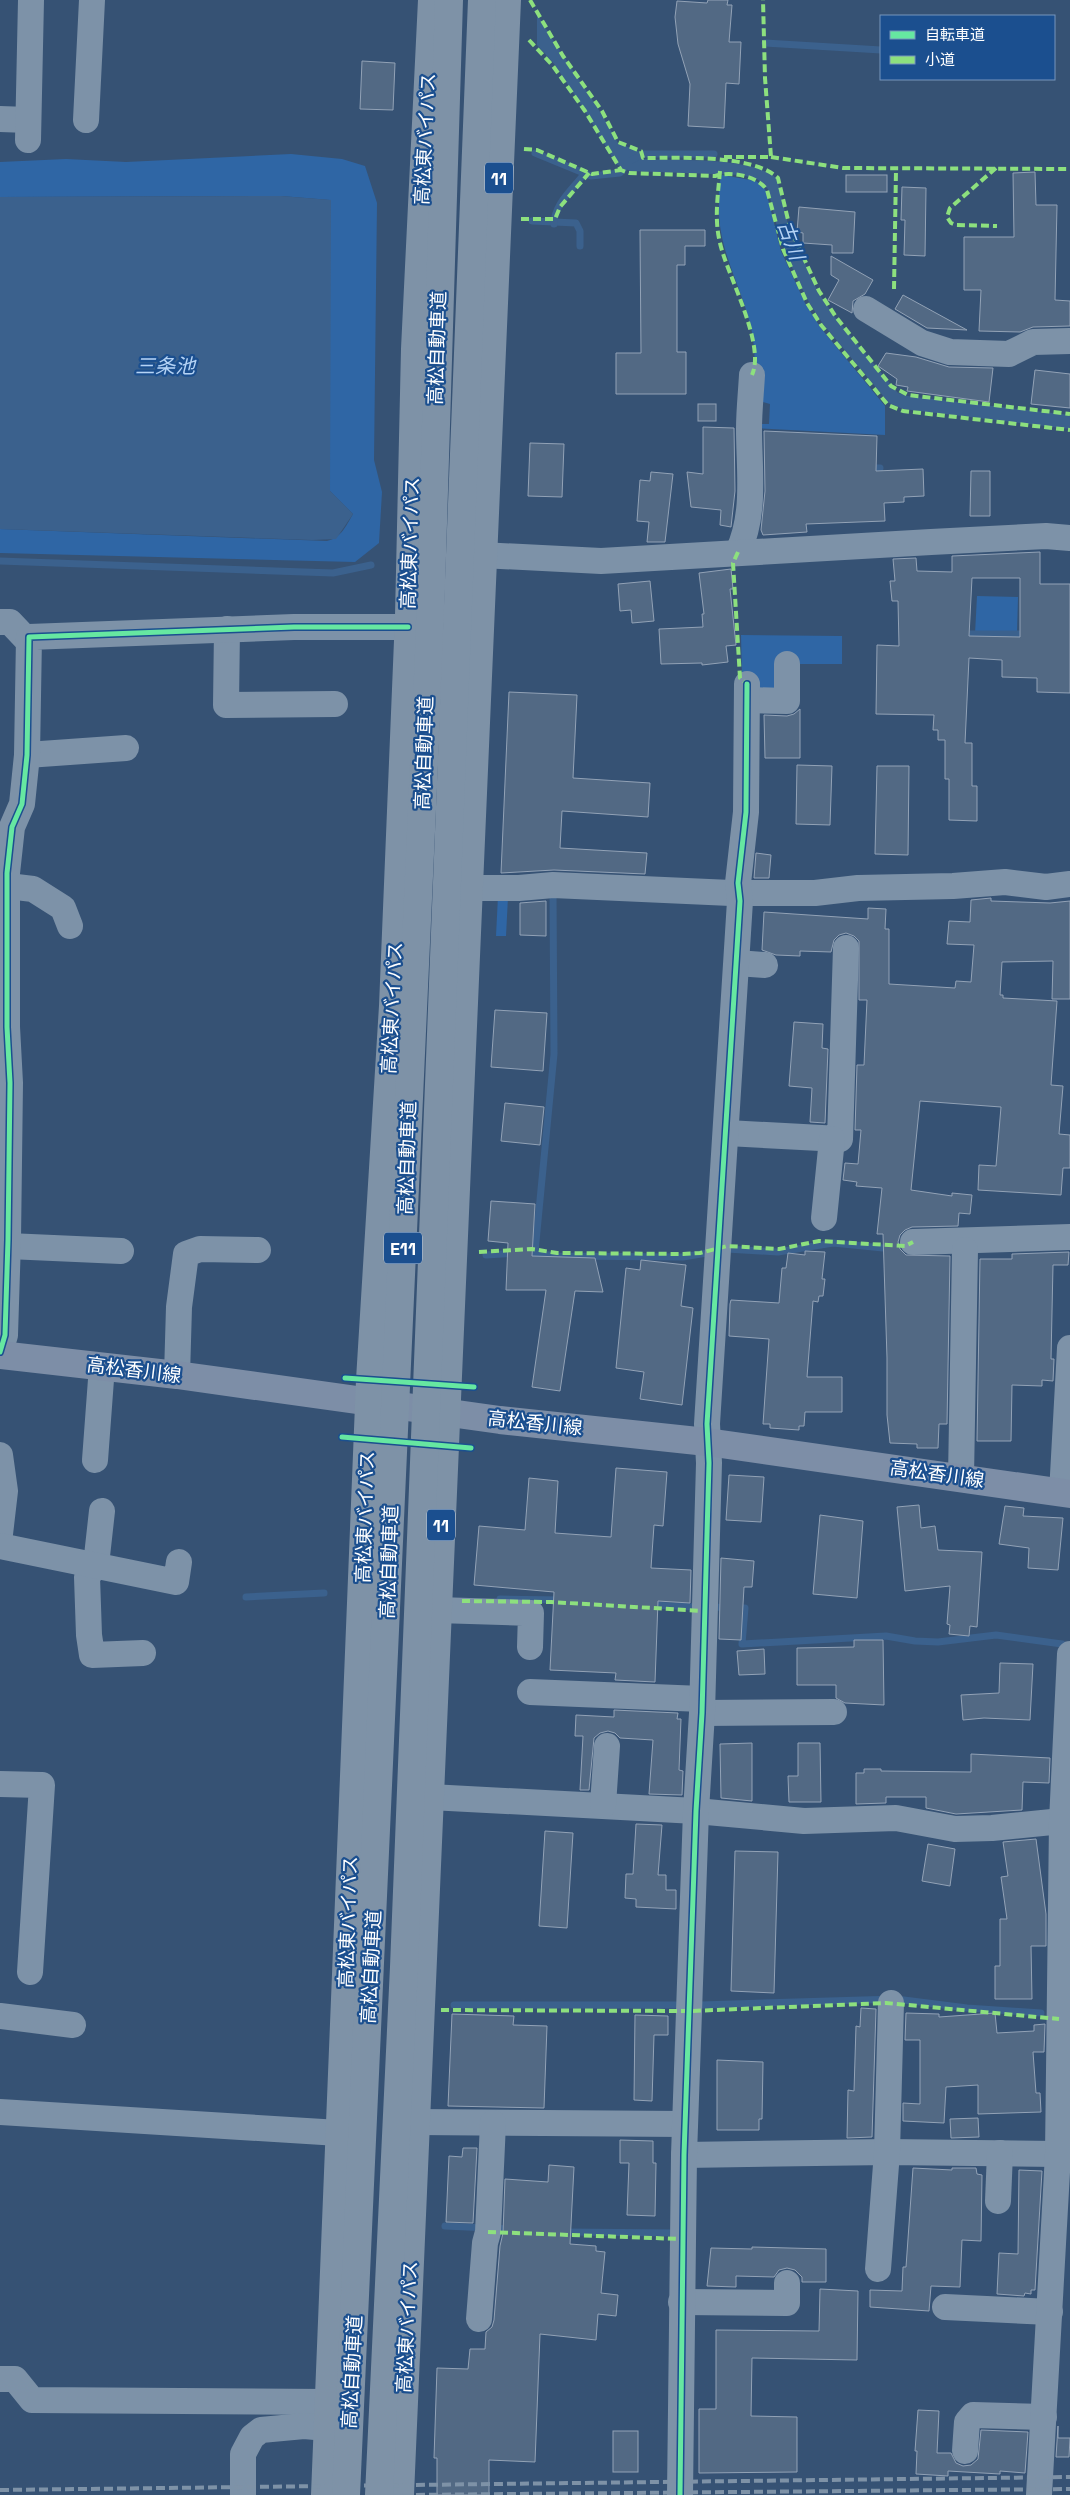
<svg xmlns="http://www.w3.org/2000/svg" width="1070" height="2495" viewBox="0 0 1070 2495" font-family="'Space Grotesk','Noto Sans JP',sans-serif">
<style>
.green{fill:#2f66a5}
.water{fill:#3b618d}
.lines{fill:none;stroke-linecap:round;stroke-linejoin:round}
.stream{stroke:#3b618d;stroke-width:7}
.building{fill:#526984;stroke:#92a2b6;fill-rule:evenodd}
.minor{stroke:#7d92a8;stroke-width:26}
.major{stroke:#7d8ea7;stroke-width:28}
.highway{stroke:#7e92a7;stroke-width:28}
.rail{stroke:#7e92a7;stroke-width:4;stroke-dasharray:9 4;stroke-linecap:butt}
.highway-bridge{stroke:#7e92a7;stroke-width:28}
.quiet{stroke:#8de07e;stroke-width:4;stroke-dasharray:8 4;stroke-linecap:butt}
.cycleway-casing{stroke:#1b4f8f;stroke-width:8}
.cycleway{stroke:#66e7a1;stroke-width:5}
.labels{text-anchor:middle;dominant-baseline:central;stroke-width:4.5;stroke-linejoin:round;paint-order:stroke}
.shield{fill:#1b4f8f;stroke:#bbcadd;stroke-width:1}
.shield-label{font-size:18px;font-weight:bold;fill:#fff}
.street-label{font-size:19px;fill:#fff;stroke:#1b4f8f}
.water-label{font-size:20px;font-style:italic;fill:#b5d3f5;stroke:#1b4f8f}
</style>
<rect width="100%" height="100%" fill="#365274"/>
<g class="green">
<path d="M291 154 342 159 365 166 377 203 374 460 382 492 379 543 355 562 0 553V529L327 541C341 538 346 526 353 514L330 491V200L281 196 0 197V162L66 159 126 162Z"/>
<path d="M722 175 756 181 762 185 766 191 781 251 805 303 820 327 885 406V435L753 428V424H769L770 404 755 400C755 375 756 351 751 327 740 282 717 249 719 202 719 192 718 184 722 175Z"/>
<polygon points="977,596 1018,597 1017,633 975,634"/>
<polygon points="741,635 842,636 842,664 793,664 782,694 762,694 742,678"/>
<polygon points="498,896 508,897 506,936 496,936"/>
</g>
<g class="water">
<path d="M537 14C563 58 594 98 618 143L641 152 643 159C678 161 752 156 777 179L789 228 818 292 835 317 898 393 908 396 1070 415V429L903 409 889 403 823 324 809 302 795 275 778 231 768 189 757 179 742 175 630 171 616 164 585 111 555 65 537 45Z"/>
<polygon points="281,196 331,200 330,491 353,514 336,539 312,540 0,529 0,197"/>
</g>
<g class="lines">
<g class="stream">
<polyline points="765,43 881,50"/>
<polyline points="535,153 591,176 620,173 630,161 643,154 714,154"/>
<polyline points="532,221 576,223 580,231 580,246"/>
<path d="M554 224C554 204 573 189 584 174"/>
<polyline points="867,468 880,468"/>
<polyline points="0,561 333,573 371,565"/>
<polyline points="960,634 1029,634"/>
<polyline points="727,1249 778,1252 833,1243 893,1249"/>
<polyline points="535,1252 554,1054 553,891"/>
<polyline points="531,1253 558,1256 683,1257 713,1252"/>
<polyline points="486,1255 516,1253"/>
<polyline points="246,1597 324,1593"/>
<polyline points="500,1599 561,1600"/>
<polyline points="650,1605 696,1607"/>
<polyline points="711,1607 745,1608 742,1644 886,1636 915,1641 938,1642 996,1635 1062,1644"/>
<polyline points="454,2005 684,2005"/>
<polyline points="701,2005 896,1999 967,2008 1041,2013"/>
<polyline points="445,2226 512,2229"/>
<polyline points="563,2232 678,2233"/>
</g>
</g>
<g class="building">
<polygon points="708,0 728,0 727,5 732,5 729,42 741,42 739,84 726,83 724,128 688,126 690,84 678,44 675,17 677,1 707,3"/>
<polygon points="362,61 395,63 393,110 360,109"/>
<polygon points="1035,172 1036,205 1057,205 1055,300 1070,301 1070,326 1033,327 1020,332 979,331 981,290 964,290 964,237 1014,237 1013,173"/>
<rect x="846" y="175" width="41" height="17"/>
<polygon points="902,187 926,188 925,256 904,255 905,220 901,220"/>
<polygon points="799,207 855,212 853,253 832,253 832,245 803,243 803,233 797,232"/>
<polygon points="640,230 705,230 705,246 685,246 685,265 677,265 677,352 686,352 686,394 616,394 616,353 641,353"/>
<polygon points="831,256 873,280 865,294 853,301 852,313 828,300 839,280 831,275"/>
<polygon points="903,295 967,330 927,328 895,309"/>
<polygon points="886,353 916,357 949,367 993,368 989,402 907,391 908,387 896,385 897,379 878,366"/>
<polygon points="1035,370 1070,374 1070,408 1031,404"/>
<rect x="698" y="404" width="18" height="17"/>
<polygon points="703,427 734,428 735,491 731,527 720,525 721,510 691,507 687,472 703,474"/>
<polygon points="764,431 877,436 876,471 923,469 924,496 904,497 904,502 884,503 885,521 806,524 807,532 763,535 761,530 765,491"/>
<polygon points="530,443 564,444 562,497 528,496"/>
<polygon points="971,471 990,471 990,516 970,516"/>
<polygon points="651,472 673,474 665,542 647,542 649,522 637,521 640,480 650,481"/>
<path d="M1040 552V584H1070V693L1037 692V678L1002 677V660L969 658 965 743H972V786H977V821L949 820V779H945V740H938V730H933L934 715 876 714 877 645 899 646 898 601H892L890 581H895L893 559 916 558 917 571 952 572V556ZM972 578H1020V637L969 636Z"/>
<polygon points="731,569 733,589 730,589 736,645 726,646 728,662 702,665 702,663 661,664 659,629 703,627 702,614 704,614 699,573"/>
<polygon points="650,581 654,621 632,623 631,610 620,611 618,584"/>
<polygon points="509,692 577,695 573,778 650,783 648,817 562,811 560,848 647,853 645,874 554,870 501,873"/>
<polygon points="800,709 800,758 765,758 764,715 787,716 794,714"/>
<polygon points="797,765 832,766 830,825 796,824"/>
<polygon points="877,766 909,766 908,855 875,854"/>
<polygon points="756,853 771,855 769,878 754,878"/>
<polygon points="991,898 991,901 1050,903 1070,901 1070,999 1052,999 1053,961 1002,962 1000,995 1003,995 1003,998 1057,1001 1051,1085 1063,1086 1059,1134 1070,1135 1070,1168 1063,1168 1061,1195 978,1190 979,1165 996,1166 1001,1107 920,1101 911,1190 952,1196 952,1193 972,1195 970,1214 959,1213 958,1226 912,1227 905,1230 900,1235 898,1242 900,1249 906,1255 950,1256 947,1424 939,1424 938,1448 917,1448 917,1444 890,1443 887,1415 887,1358 883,1234 877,1234 882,1188 856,1186 857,1182 843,1180 845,1163 858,1164 861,1130 855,1130 857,1065 864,1065 867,1000 859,1000 859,941 854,936 846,933 839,935 834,940 831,952 800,951 800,956 776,955 762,950 764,912 868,919 868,908 886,909 885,929 889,929 889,984 955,988 956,981 971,982 974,945 947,944 949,921 970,922 971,900"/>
<polygon points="546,901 546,936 520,935 520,903"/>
<polygon points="495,1010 547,1013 543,1071 491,1067"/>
<polygon points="794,1022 823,1024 822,1048 828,1049 825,1123 810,1122 812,1088 789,1086"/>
<polygon points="505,1103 544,1107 540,1145 501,1141"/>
<polygon points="491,1201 535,1204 532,1256 595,1258 603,1292 575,1291 560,1391 532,1387 546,1290 506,1290 508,1243 488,1241"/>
<polygon points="805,1251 825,1252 822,1279 825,1279 823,1296 819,1296 818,1302 813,1301 807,1377 842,1377 842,1412 805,1412 804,1426 799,1426 799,1430 770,1428 770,1424 763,1424 769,1339 729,1336 730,1304 731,1300 779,1303 782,1268 786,1268 788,1253 805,1255"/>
<polygon points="1069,1252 1068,1265 1053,1265 1051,1359 1054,1359 1053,1381 1042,1380 1042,1386 1012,1385 1011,1441 977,1441 980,1259 1012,1259 1012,1254"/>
<polygon points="641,1260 686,1265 681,1306 693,1308 682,1405 640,1399 644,1372 616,1368 626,1268 640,1270"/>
<polygon points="616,1468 667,1472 663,1526 654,1525 651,1568 691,1570 690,1603 658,1601 655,1682 615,1680 616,1673 550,1670 554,1592 474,1585 479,1526 525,1530 529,1478 558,1481 555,1533 611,1537"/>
<polygon points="729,1475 764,1477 761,1522 726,1520"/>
<polygon points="919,1505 921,1528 935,1526 938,1550 982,1552 977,1627 970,1626 969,1636 949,1634 950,1625 947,1624 950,1586 905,1591 897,1507"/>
<polygon points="1005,1506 1024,1508 1023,1516 1063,1518 1058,1570 1028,1568 1029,1548 999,1544"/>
<polygon points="820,1515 863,1521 857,1598 813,1594"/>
<polygon points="721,1558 754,1561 752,1587 744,1587 741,1640 719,1639"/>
<polygon points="854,1640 883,1640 884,1705 845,1703 836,1698 836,1685 797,1685 797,1648 854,1647"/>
<polygon points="764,1649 765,1674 739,1675 737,1651"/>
<polygon points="1000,1663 1033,1664 1030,1720 984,1718 963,1720 961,1695 999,1693"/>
<polygon points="614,1710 678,1713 677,1719 681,1719 679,1770 683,1771 682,1795 649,1794 653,1740 620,1738 615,1733 608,1731 600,1733 594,1738 589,1790 580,1790 583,1736 575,1736 576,1715 614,1717"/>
<polygon points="752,1743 752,1801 721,1798 720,1744"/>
<polygon points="798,1743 820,1743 821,1802 789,1802 788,1776 798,1776"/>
<polygon points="971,1754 1050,1758 1049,1783 1023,1782 1022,1810 956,1814 926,1808 926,1797 886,1797 886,1803 856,1804 856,1773 864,1773 864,1769 881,1769 881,1771 971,1772"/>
<polygon points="636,1824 662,1825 658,1875 666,1875 666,1890 676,1890 676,1909 636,1907 636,1899 625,1898 626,1874 633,1874"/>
<polygon points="545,1831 573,1833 567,1928 539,1926"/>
<polygon points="1036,1839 1046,1914 1046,1946 1031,1946 1032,1999 995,1999 995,1966 1000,1966 1000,1919 1007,1919 1001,1877 1008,1876 1003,1842"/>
<polygon points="928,1844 955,1849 950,1886 922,1881"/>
<polygon points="735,1851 778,1852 774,1993 731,1991"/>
<polygon points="861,2008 876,2009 872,2137 847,2138 848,2090 854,2091 856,2026 860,2027"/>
<polygon points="906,2013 939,2014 939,2017 995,2013 997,2033 1034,2031 1034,2025 1045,2024 1044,2052 1033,2052 1036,2093 1040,2093 1041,2112 978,2114 978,2085 946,2087 944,2123 903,2121 903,2103 920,2104 920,2040 905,2040"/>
<polygon points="452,2014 514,2016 513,2025 547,2026 544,2108 448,2106"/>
<polygon points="635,2015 668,2016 668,2035 654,2035 652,2101 634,2100"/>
<polygon points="717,2060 763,2062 762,2119 759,2119 759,2130 717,2130"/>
<polygon points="978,2118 979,2137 951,2138 950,2119"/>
<polygon points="620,2140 653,2141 653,2163 656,2163 655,2216 627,2215 629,2163 620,2163"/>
<polygon points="463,2148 477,2148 473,2223 446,2222 449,2156 462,2157"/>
<polygon points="549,2165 574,2167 570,2244 596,2246 596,2251 605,2252 601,2293 618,2295 616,2316 598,2314 596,2340 540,2334 535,2462 489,2460 489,2495 437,2495 437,2458 434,2458 437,2368 468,2369 470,2349 485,2349 486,2332 492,2327 494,2320 500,2246 503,2233 505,2179 548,2182"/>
<polygon points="913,2168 952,2170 952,2168 976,2168 977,2174 982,2175 981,2241 962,2240 960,2287 931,2286 929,2311 870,2307 870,2290 902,2291 903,2267 906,2267"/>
<polygon points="1019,2170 1042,2171 1035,2290 1031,2290 1031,2294 1025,2293 1024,2296 997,2294 999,2253 1018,2254"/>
<polygon points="752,2247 826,2249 826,2282 802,2282 802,2277 795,2270 787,2268 779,2270 774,2277 736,2276 736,2287 707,2286 711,2248 752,2249"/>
<polygon points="820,2289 858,2291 857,2360 752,2358 751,2416 797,2417 797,2472 699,2473 699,2409 716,2409 716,2330 819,2331"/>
<polygon points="918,2410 939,2411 937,2453 951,2453 956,2463 963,2466 971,2465 978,2459 981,2430 1028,2432 1025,2473 1000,2471 1000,2474 948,2471 948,2476 916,2474 917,2451 915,2451"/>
<polygon points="1058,2426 1058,2438 1070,2438 1069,2457 1056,2457"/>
<rect x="613" y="2431" width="25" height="41"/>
</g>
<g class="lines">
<g class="minor">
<polyline points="0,119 28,120"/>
<polyline points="86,120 92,0"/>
<polyline points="28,140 31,0"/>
<polyline points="866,309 922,343 950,352 1009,354 1033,342 1070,341"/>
<path d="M738 552C756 513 749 470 749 429 749 411 751 393 752 375"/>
<polyline points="461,554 601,561 931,542 1046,536 1070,538"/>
<polyline points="0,622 10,622 28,641"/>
<polyline points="227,629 226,705 335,704"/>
<polyline points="747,700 787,701 787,664"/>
<polyline points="27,755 126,748"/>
<polyline points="8,886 33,889 63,908 70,926"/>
<polyline points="469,888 519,888 553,885 731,893 815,893 858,888 953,886 1005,882 1046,887 1070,884"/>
<polyline points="737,963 765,965"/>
<polyline points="727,1133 840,1139 846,948"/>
<polyline points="824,1218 832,1139"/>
<polyline points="913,1242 1070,1237"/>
<polyline points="8,1246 121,1251"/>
<polyline points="0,1352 5,1335 8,1240 10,1083 7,1027 7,873 12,827 22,804 27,755 29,637 294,627 408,627"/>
<polyline points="177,1375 179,1307 186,1254 200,1249 258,1250"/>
<polyline points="0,1455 5,1491 0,1534"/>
<polyline points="95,1460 102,1366"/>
<polyline points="961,1477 965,1250"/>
<polyline points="1062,1493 1070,1348"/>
<polyline points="102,1511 96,1565 87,1577 89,1635 92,1655 143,1653"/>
<polyline points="0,1546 176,1582 179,1562"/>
<polyline points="437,1610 531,1613 530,1647"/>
<polyline points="530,1692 702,1699"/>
<polyline points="702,1713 834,1712"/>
<polyline points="0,1784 42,1785 30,1972"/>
<polyline points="430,1797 696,1811 804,1821 896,1818 955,1829 992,1828 1062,1821"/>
<polyline points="603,1805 607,1746"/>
<polyline points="0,2016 73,2025"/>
<polyline points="0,2112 339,2133"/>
<polyline points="416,2122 685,2124"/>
<polyline points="684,2155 887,2152 1058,2154"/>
<polyline points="998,2201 1000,2153"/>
<polyline points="878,2269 887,2152 891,2003"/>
<polyline points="681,2302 787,2303 787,2283"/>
<polyline points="945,2307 1050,2312"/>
<polyline points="479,2319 485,2243 488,2232 493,2123"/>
<polyline points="0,2379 15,2379 32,2400 328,2402"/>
<polyline points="965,2451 967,2422 973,2415 1044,2417"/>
<polyline points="243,2495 243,2454 252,2437 261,2430 304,2426 327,2428"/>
<polyline points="680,2495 684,2155 696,1811 702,1713 709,1463 707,1424 740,901 738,883 746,812 747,684"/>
<polyline points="1039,2495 1058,2154 1062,1821 1070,1654"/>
</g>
<polyline class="major" points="0,1355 177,1375 500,1420 707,1442 1070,1494"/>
<g class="highway">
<polyline points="325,2495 370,1380 393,1006 409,616 415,349 432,0"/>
<polyline points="400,2495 507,0"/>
</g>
<g class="rail">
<polyline points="0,2490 1070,2477"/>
<polyline points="403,2495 1070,2489"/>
</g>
<g class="highway-bridge">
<polyline points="346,2495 429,654 449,0"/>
<polyline points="379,2495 404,1967 482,0"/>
</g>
<g class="quiet">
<path d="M530 0 563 56 602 111 618 142 641 151 643 158C678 158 753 154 778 178L790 228 819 291 836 317 891 386 908 395 1070 414"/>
<path d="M529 40 553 66 585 111 621 170 629 173 715 176C731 171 758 176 767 190L783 249 807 303 821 325 888 405 903 411 1070 430"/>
<polyline points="524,149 537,150 592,174 621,170"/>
<polyline points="724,157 771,157 765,78 763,0"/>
<polyline points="771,157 843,168 1070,169"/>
<polyline points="996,168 950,208 947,217 951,223 956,225 997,226"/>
<path d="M720 171C718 195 714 219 720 243 727 275 766 344 752 375"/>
<polyline points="521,219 555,219 560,207 589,173"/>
<polyline points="894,289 896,170"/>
<polyline points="738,552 733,563 740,678 747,684"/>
<polyline points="479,1252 532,1249 557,1253 683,1254 700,1253 727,1246 779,1249 819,1241 905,1246 913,1242"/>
<polyline points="462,1601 551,1602 703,1611"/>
<polyline points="441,2010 690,2011 886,2003 1059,2019"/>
<polyline points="488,2232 681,2239"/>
</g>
<defs>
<g id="cycleway">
<polyline points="0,1352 5,1335 8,1240 10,1083 7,1027 7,873 12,827 22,804 27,755 29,637 294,627 408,627"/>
<polyline points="345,1378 474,1387"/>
<polyline points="342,1437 471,1448"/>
<polyline points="680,2495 684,2155 696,1811 702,1713 709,1463 707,1424 740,901 738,883 746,812 747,684"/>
</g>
</defs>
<use href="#cycleway" class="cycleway-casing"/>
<use href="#cycleway" class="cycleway"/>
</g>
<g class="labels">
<g class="shield">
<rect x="485" y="162.5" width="28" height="31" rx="4"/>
<rect x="384" y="1232.5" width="38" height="31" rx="4"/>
<rect x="427" y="1509.5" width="28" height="31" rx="4"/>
</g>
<g class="shield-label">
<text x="499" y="178">11</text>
<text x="403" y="1248">E11</text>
<text x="441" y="1525">11</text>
</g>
<g class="street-label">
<text transform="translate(425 139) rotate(-87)">高松東バイパス</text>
<text transform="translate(437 348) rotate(-88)">高松自動車道</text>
<text transform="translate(410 543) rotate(-88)">高松東バイパス</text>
<text transform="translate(424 753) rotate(-88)">高松自動車道</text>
<text transform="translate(392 1008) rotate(-87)">高松東バイパス</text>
<text transform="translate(407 1158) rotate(-88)">高松自動車道</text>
<text transform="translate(134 1370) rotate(7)">高松香川線</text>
<text transform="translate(535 1423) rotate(6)">高松香川線</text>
<text transform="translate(937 1474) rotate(8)">高松香川線</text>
<text transform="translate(365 1517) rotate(-88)">高松東バイパス</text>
<text transform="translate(389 1562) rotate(-88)">高松自動車道</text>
<text transform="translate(348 1922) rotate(-88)">高松東バイパス</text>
<text transform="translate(371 1967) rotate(-87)">高松自動車道</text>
<text transform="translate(407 2327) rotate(-87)">高松東バイパス</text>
<text transform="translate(352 2372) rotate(-87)">高松自動車道</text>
</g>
<g class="water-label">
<text transform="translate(791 240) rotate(70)">古川</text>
<text x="165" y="366">三条池</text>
</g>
</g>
<rect x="880" y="15" width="175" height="65" fill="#1b4f8f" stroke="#7695bc"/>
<rect x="890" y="31" width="25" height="8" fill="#66e7a1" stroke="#7695bc"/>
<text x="925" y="40" font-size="15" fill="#ffffff">自転車道</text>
<rect x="890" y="56" width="25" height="8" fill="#8de07e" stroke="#7695bc"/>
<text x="925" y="65" font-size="15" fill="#ffffff">小道</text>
</svg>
